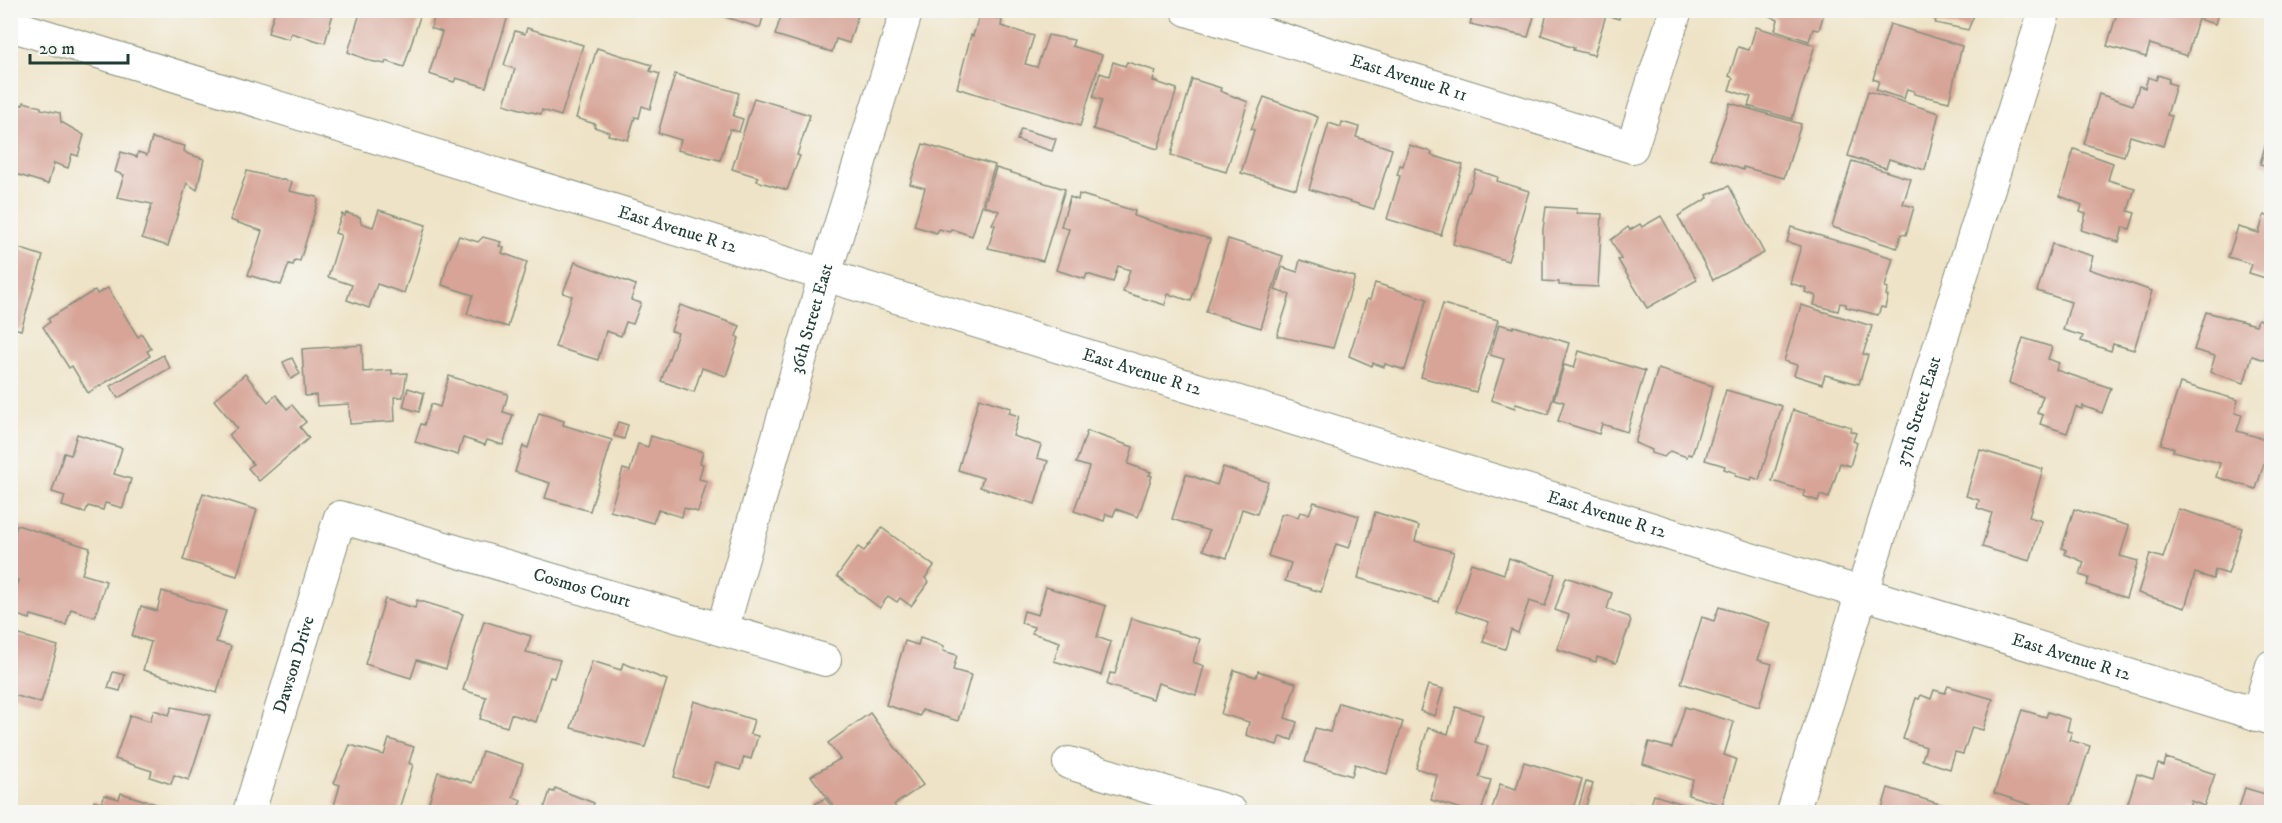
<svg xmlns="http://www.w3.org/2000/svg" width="2282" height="823" viewBox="0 0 2282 823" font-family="'IM FELL DW Pica',serif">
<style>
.building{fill:#d7a497}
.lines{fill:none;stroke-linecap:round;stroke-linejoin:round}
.street-casing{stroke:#86907d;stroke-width:34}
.street{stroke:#fff;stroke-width:32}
.labels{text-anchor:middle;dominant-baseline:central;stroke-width:4.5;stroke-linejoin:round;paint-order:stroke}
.street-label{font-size:18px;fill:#1f3d34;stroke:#f6f6f2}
</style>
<rect width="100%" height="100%" fill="#f6f6f2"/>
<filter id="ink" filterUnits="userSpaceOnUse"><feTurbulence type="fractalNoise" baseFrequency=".0167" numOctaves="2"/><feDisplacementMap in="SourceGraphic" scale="12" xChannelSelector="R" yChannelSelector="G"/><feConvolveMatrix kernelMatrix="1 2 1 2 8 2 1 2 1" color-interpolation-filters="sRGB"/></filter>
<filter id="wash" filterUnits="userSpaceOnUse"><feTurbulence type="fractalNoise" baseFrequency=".008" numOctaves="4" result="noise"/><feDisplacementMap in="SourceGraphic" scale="24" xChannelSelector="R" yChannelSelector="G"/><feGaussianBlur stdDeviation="1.35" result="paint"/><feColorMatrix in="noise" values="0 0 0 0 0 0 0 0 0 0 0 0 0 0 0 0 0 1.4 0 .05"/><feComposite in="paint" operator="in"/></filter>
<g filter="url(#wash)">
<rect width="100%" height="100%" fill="#eee3c6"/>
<g id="blocks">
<g class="building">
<polygon points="275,10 334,10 325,43 291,33 289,39 268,33"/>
<polygon points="361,10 422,10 404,67 386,61 385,64 370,61 348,52"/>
<polygon points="448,10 490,10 508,16 486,87 456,78 454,82 429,74 442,32 431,28 436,12 447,15"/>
<polygon points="704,10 765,10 760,28"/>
<polygon points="783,10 846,10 858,14 849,43 836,39 832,52 775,35"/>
<polygon points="1474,10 1536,10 1528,37 1470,24"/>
<polygon points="1548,10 1621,10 1619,19 1606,15 1594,55 1573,50 1574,48 1562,44 1562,42 1541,35"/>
<polygon points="1757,10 1825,10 1819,30 1813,29 1809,41 1775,30 1778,20"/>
<polygon points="1907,10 1976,10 1968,30 1935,23 1936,20"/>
<polygon points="2118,10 2219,10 2215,24 2198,19 2187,56 2150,44 2146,57 2107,46"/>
<polygon points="980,13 1002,20 1001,26 1034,36 1025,64 1037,67 1048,35 1074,40 1072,46 1102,55 1080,126 957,88 971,35 973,36"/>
<polygon points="1890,24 1962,46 1949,102 1914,94 1914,91 1907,89 1904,99 1876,90 1879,81 1873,79"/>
<polygon points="1756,27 1815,45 1792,119 1748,106 1751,97 1729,90 1733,78 1729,76 1738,47 1749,50"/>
<polygon points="527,28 583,45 561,116 542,110 541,114 527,111 504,104 515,69 504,65 515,31 525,34"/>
<polygon points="597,48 652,65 650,71 660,74 650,109 642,106 639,118 635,117 628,140 608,135 609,132 594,127 595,124 576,118"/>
<polygon points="1113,62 1125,66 1127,62 1156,71 1153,81 1177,89 1158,149 1093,129 1102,100 1093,97 1100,73 1109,76"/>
<polygon points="675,74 739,93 733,116 743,119 739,132 730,129 720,160 677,150 681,140 658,133"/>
<polygon points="2158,75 2169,79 2168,83 2176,85 2167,115 2172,116 2163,146 2130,136 2124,156 2084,144 2099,94 2133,105 2139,86 2145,88 2148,77 2156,80"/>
<polygon points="1192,79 1221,88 1220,91 1248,102 1226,172 1171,155"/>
<polygon points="1868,91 1939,113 1925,170 1889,159 1886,168 1848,156"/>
<polygon points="1264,97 1318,117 1296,189 1241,173 1254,130 1251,129"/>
<polygon points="754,98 810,115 797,155 800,156 787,190 757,181 758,177 732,169"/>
<polygon points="24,102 41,107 41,109 60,113 61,122 84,135 78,156 72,154 68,168 54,163 48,184 12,173 18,149 10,147 15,126 10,125 10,119 15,103 23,105"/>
<polygon points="1730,103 1801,124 1784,178 1743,167 1743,170 1710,158"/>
<polygon points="1342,122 1359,127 1356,137 1392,149 1374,209 1309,189 1329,123 1341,127"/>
<polygon points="1021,129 1056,139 1052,151 1017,140"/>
<polygon points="152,138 185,146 184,151 188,154 204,159 197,190 187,183 168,246 142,238 152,204 117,197 124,175 115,172 121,152 137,157 138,152 147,155"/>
<polygon points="2266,143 2272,145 2272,167 2260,164"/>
<polygon points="923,144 995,165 972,236 951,229 950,232 939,229 937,233 914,226 925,188 910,184"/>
<polygon points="1409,145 1432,152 1431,155 1463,165 1441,235 1387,219 1400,176 1397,175 1400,165 1403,166"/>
<polygon points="2074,149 2113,163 2108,180 2135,188 2128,211 2135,213 2130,229 2123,227 2119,242 2081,230 2086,214 2080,212 2082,205 2060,196"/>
<polygon points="1852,161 1911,179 1903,204 1914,207 1906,235 1901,234 1897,248 1832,227"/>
<polygon points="996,168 1065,189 1043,261 988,248 995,225 992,224 999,211 984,206"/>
<polygon points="1476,170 1498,177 1497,181 1529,191 1508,261 1453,244 1467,192 1469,192"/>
<polygon points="247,171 292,182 289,191 317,197 318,201 300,261 295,260 293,265 289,264 281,285 248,275 262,231 230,220"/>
<polygon points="1729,186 1764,253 1713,280 1678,216 1708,198 1707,195"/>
<polygon points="1079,194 1135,211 1134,216 1210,239 1191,301 1168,294 1165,305 1123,292 1130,270 1118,266 1113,282 1087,274 1085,279 1056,270 1069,229 1061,226 1070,197 1078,200"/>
<polygon points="1546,207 1577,209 1577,213 1602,214 1598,287 1559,285 1559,282 1543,281 1543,230"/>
<polygon points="379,210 426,225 404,293 377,284 369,308 347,300 352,285 328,277 341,235 335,233 342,214 345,216 346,213 360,217 361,223 373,227"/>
<polygon points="2264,215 2272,218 2272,280 2249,273 2252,264 2228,257 2238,227 2259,233"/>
<polygon points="1661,216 1697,280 1647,308 1618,260 1621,259 1611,240 1628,227 1630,230 1640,224 1642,227"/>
<polygon points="1791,227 1893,258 1885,287 1888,288 1886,295 1888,296 1885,308 1881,307 1878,315 1846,307 1846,304 1840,303 1838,311 1814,305 1816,296 1805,292 1806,288 1790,283 1801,246 1787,242"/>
<polygon points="459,236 478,242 483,237 501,242 499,246 504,247 502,253 527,262 508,327 467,314 473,295 442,285 447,264"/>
<polygon points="10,237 17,239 15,247 43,256 21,330 10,327"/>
<polygon points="1228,239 1283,256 1261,328 1206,312"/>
<polygon points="2052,244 2093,256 2089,269 2152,291 2134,350 2113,344 2111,351 2081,341 2083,336 2063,330 2071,302 2037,291"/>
<polygon points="1300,260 1355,277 1333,348 1277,336 1290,295 1275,290 1282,267 1297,272"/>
<polygon points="575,262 636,285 631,300 641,303 633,324 626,322 621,336 606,331 598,360 555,347 572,296 563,293"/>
<polygon points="1375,283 1427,299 1405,370 1385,364 1384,367 1373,363 1372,366 1349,356 1367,299 1370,300"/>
<polygon points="108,288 138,337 142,334 151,349 147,351 150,356 88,393 72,366 69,368 43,327 50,322 48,319 95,290 97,294"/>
<polygon points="1443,304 1498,320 1476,392 1421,377"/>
<polygon points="680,305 740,326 736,336 739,338 726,376 702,368 694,392 661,381 678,333 671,331"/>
<polygon points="1801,305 1872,326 1863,354 1868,355 1859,384 1825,375 1822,384 1794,375 1797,365 1784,361"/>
<polygon points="2269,308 2272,308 2272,362 2252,356 2244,383 2210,372 2215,356 2194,350 2206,312 2256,325 2258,319 2265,321"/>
<polygon points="1499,324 1513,328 1514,326 1569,343 1548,414 1516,404 1515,408 1491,400 1504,359 1490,355"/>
<polygon points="2023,338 2052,347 2048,359 2059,363 2056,370 2111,388 2102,413 2083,406 2082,409 2076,407 2067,433 2040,424 2043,415 2037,413 2043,396 2009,383"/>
<polygon points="362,345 363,372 392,370 392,374 407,373 403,397 394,397 395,421 350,424 349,404 317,406 316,395 305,396 302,349"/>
<polygon points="1579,351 1645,371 1627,432 1602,424 1599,434 1558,421 1564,402 1554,399 1564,365 1574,368"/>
<polygon points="163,355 170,368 118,398 110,386"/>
<polygon points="292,358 300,374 291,379 283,362"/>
<polygon points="1658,369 1713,386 1692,455 1688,454 1687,457 1670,451 1664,457 1651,453 1652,450 1635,443"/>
<polygon points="245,374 268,402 276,395 287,409 292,405 306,422 300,427 309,438 259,481 248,468 253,464 229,435 237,428 214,400"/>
<polygon points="449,376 508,394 503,412 513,415 503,445 487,440 485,445 463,438 458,455 415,442 421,424 424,425 431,404 440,407"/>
<polygon points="2180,383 2238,400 2235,413 2242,415 2237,431 2271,441 2256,489 2216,477 2220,463 2173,451 2174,448 2161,444"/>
<polygon points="408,388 424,393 419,412 403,407"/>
<polygon points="1726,390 1782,406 1759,480 1752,477 1751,480 1735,476 1736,473 1724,469 1725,466 1705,460"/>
<polygon points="979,398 1011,408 1009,413 1019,416 1013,436 1041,445 1037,458 1048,461 1035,504 980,487 983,478 958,470"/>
<polygon points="1793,410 1851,427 1850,431 1856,433 1853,441 1857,443 1850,466 1840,463 1829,498 1820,495 1818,501 1803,496 1805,491 1772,481"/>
<polygon points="539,413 564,421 563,425 612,440 590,511 545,498 550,483 515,472 523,446 528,448"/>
<polygon points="618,422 628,425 624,439 614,436"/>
<polygon points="1087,431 1133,447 1128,464 1151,472 1149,475 1152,476 1138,517 1116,509 1113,516 1106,514 1104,521 1074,511 1089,467 1076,463"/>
<polygon points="77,434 122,448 114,474 131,479 123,508 105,503 103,510 88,506 85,513 62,506 65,496 52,492 64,453 71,455"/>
<polygon points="651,436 703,452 700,463 703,464 699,479 707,481 698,512 684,508 682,517 658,510 653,523 610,511 623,469 630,471 638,444 648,447"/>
<polygon points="1980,450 2043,469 2029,517 2042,521 2030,561 1982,547 1992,513 1977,508 1979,500 1966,496"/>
<polygon points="1223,467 1268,482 1257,514 1242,509 1227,558 1203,550 1209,531 1172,519 1186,474 1217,485"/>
<polygon points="203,493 257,510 237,576 183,560"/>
<polygon points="1314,502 1359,516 1349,548 1336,544 1321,592 1285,581 1291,563 1268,556 1281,515 1285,513 1298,517 1300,512 1309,514"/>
<polygon points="2074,509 2129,526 2120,556 2138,561 2126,598 2087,585 2089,578 2080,575 2084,562 2065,554 2066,550 2062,548"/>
<polygon points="2178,509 2242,528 2228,574 2215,570 2213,579 2195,573 2185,608 2138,593 2150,554 2163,558"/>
<polygon points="1375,512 1419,526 1415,541 1454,552 1438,602 1358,578"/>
<polygon points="17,525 90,548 82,574 106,581 95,617 71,609 66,625 31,615 30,619 10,613 18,580 10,578 10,547"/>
<polygon points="882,528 934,566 925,578 929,582 911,606 900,598 897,602 888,596 880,608 837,576 858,547 864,551"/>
<polygon points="1509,558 1555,574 1545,606 1529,601 1518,633 1511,630 1505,649 1483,642 1489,622 1456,611 1471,563 1504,574"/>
<polygon points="1566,577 1612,593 1607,609 1629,617 1631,621 1616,663 1597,657 1596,662 1557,649 1569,615 1555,610"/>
<polygon points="1046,587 1106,606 1097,637 1111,642 1101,675 1054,661 1060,642 1032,633 1034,627 1021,623 1024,611 1038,615"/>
<polygon points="162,591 226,611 216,642 231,646 217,693 143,670 151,642 132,636 141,606 157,611"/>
<polygon points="385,599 415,608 417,600 463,614 446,669 417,660 411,678 365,664"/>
<polygon points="1719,607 1770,623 1758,660 1772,664 1759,707 1681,683 1702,617 1714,621"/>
<polygon points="1131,618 1200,639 1193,662 1204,666 1196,695 1158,683 1153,699 1107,685 1110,673 1115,674"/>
<polygon points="484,621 531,636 526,652 560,660 554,678 550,677 536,722 511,714 507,727 480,719 486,697 463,690"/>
<polygon points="16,634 58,646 41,703 10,694 10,643 13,643"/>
<polygon points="920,638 944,646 943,651 957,655 953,670 971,675 958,721 922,710 920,716 886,705 905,641 918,645"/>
<polygon points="592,661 621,670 623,663 667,680 645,747 571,728"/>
<polygon points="1234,670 1256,677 1258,671 1296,683 1285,718 1297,722 1292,740 1280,736 1277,745 1246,735 1249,722 1221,714"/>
<polygon points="113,672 125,675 120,691 108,688"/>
<polygon points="1428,685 1443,689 1435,716 1420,711"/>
<polygon points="1948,686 1993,699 1983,730 1972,727 1963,754 1955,752 1950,769 1922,760 1926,747 1903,739 1916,698 1919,699 1921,695 1931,699 1934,690 1945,693"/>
<polygon points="694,701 754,720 750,734 758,736 751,759 744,757 740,770 716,763 708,787 674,777"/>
<polygon points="1339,703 1403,722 1387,774 1355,764 1352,776 1305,762 1315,728 1330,732"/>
<polygon points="172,707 210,715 189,780 174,775 171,784 150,777 152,771 115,759 130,715 150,721 154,710 169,715"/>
<polygon points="1456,707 1483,715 1475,742 1488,746 1479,777 1491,780 1481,812 1472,812 1431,800 1437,775 1416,768 1428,728 1448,734"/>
<polygon points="1685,707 1734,722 1724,755 1736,759 1722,805 1688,795 1693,780 1643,764 1649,742 1672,748"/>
<polygon points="2022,710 2046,717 2048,712 2070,719 2067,731 2072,732 2069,740 2090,746 2069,812 2045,805 2043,809 1994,793"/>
<polygon points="870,713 923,785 894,805 897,809 893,812 838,812 811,776 840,759 828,743"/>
<polygon points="389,739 414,747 409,763 413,765 398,812 357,812 334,806 340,785 334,783 350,745 384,755"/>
<polygon points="482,751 523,764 513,797 521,800 517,812 426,812 438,772 472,783"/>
<polygon points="2166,758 2215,774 2204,806 2191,801 2188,812 2125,812 2137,774 2153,779 2158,764 2164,766"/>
<polygon points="1524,762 1582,779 1572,812 1491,812 1500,784 1516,789"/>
<polygon points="1586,782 1593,784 1584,812 1577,812"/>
<polygon points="555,788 594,803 591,812 543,812 550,791 554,792"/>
<polygon points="1888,788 1949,807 1959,812 1881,812"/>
<polygon points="2245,788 2272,796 2272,812 2238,812"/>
<polygon points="121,793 172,809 171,812 90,812 94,801 101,804 104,795 119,799"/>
<polygon points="1654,795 1709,812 1625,812 1628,805 1649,811"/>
<polygon points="825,798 834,810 831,812 821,812 815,804"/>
</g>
</g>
</g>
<g filter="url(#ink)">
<use href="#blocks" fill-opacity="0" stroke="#86907d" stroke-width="1.5"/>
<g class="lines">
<defs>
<g id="street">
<path id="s1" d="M1187 10 1632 147 1676 10"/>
<path id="s2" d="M10 25 2272 719"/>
<path id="s3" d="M722 630 825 274 907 10"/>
<polyline points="2257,715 2272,666"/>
<polyline points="1069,763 1231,812"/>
<path id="s4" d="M249 812 340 517 825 660"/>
<path id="s5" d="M1793 812 2045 10"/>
</g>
</defs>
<use href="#street" class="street-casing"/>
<use href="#street" class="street"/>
</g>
</g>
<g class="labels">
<g class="street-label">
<text stroke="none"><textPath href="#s1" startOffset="232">East Avenue R 11</textPath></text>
<text stroke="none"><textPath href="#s2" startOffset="698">East Avenue R 12</textPath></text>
<text stroke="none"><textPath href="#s3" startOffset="324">36th Street East</textPath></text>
<text stroke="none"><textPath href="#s2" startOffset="1184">East Avenue R 12</textPath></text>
<text stroke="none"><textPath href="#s5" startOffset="420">37th Street East</textPath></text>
<text stroke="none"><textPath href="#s2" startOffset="1670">East Avenue R 12</textPath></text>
<text stroke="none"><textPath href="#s4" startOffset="561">Cosmos Court</textPath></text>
<text stroke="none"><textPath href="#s2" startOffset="2156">East Avenue R 12</textPath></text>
<text stroke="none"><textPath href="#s4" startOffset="154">Dawson Drive</textPath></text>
</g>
</g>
<rect width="2282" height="823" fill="none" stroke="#f6f6f2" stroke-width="36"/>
<path d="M30 54v9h98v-9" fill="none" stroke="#1f3d34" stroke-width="3"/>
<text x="39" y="54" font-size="18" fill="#1f3d34" stroke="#f6f6f2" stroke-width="4.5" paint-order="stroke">20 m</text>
</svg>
